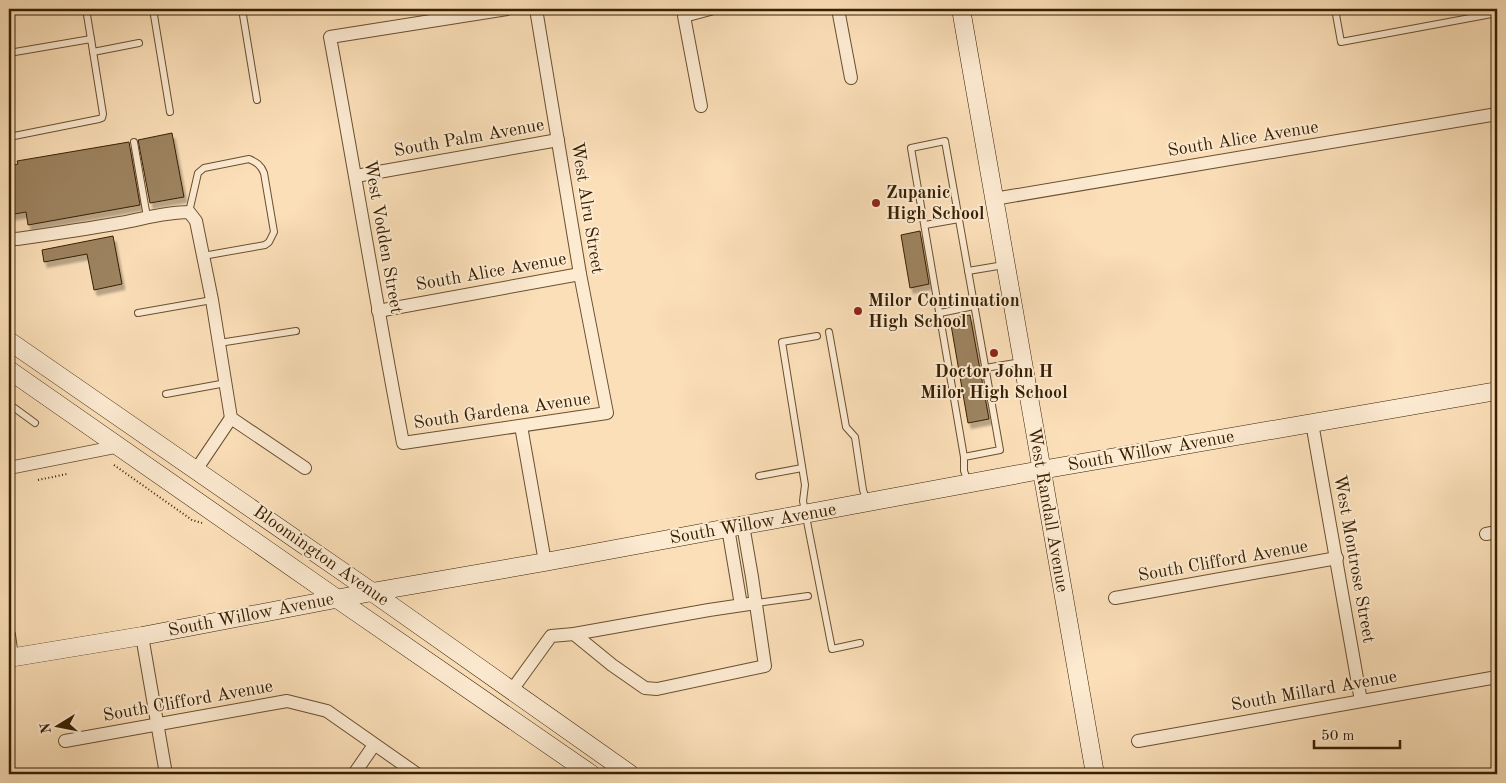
<svg xmlns="http://www.w3.org/2000/svg" width="1506" height="783" viewBox="0 0 1506 783" font-family="'Old Standard TT',serif">
<style>
.building{fill:#9d8361;stroke:#382002;filter:url(#shadow)}
.lines{fill:none;stroke-linecap:round;stroke-linejoin:round}
.lane-casing{stroke:#695030;stroke-width:8}
.street-casing{stroke:#695030;stroke-width:14}
.secondary-casing{stroke:#382002;stroke-width:19}
.path{stroke:#382002;stroke-width:2;stroke-dasharray:1 2.5;stroke-linecap:butt}
.lane{stroke:#fcead1;stroke-width:6}
.street{stroke:#fcead1;stroke-width:12}
.secondary{stroke:#fcead1;stroke-width:18}
.poi-dot{fill:#8f2418;stroke:#fcead1;stroke-width:2}
.labels{text-anchor:middle;dominant-baseline:central;stroke-width:4;stroke-linejoin:round;paint-order:stroke}
.street-label{font-size:18px;fill:#382002;stroke:#fcead1}
.poi-label{font-size:18px;font-weight:bold;fill:#382002;stroke:#fcead1;text-anchor:start}
</style>
<defs>
<filter id="shadow"><feDropShadow dx="3" dy="5.5" stdDeviation="1" flood-color="#0004"/></filter>
</defs>
<rect width="100%" height="100%" fill="#fbdfb8"/>
<filter id="stains"><feTurbulence type="fractalNoise" baseFrequency=".004" numOctaves="4"/><feColorMatrix values="0 0 0 0 .2 0 0 0 0 .09 0 0 0 0 .02 0 0 0 .5 -.17"/></filter>
<radialGradient id="worn" r=".72"><stop offset=".6" stop-color="#630" stop-opacity="0"/><stop offset="1" stop-color="#630" stop-opacity=".3"/></radialGradient>
<g class="building">
<polygon points="172,133 184,197 150,203 138,140"/>
<polygon points="129,142 140,205 28,225 26,212 9,215 9,166 18,164 17,161"/>
<polygon points="920,231 929,284 910,288 901,235"/>
<polygon points="113,236 122,284 94,290 87,254 44,262 42,250"/>
<polygon points="970,315 989,419 968,423 950,319"/>
</g>
<g class="lines">
<defs>
<g id="lane">
<polyline points="86,9 91,39"/>
<polyline points="153,9 170,112"/>
<polyline points="242,9 257,100"/>
<polyline points="1335,9 1341,42 1497,13"/>
<polyline points="93,52 139,43"/>
<polyline points="9,53 91,39 103,114 102,118 99,119 9,137"/>
<polyline points="134,142 147,217"/>
<path d="M189 212 198 173 204 168 249 159C256 162 261 165 264 173L274 232 269 242 265 245 203 256"/>
<polyline points="925,225 959,219"/>
<polyline points="968,271 1004,265"/>
<polyline points="138,313 212,300"/>
<polyline points="940,313 974,306"/>
<polyline points="829,332 846,427 855,437 863,490 867,501"/>
<polyline points="817,336 782,342 805,485 803,501 832,649 860,643"/>
<polyline points="219,343 296,331"/>
<polyline points="985,368 1021,362"/>
<polyline points="166,394 226,383"/>
<polyline points="9,404 35,423"/>
<polyline points="964,457 1000,450 945,141 911,148 964,457 964,471 968,481"/>
<polyline points="759,476 802,468"/>
<polyline points="756,603 808,596"/>
</g>
<g id="street">
<path d="M507 9 330 37C355 172 377 308 403 443L607 413 580 274 536 9"/>
<polyline points="838,9 851,78"/>
<polyline points="701,106 684,16 710,9"/>
<polyline points="356,176 558,140"/>
<polyline points="994,199 1497,114"/>
<path d="M9 238 17 239C52 234 86 229 120 223 143 219 165 212 189 212L196 221 212 300 231 418 305 468"/>
<polyline points="378,311 580,274"/>
<polyline points="1312,423 1361,701"/>
<polyline points="521,426 545,562"/>
<polyline points="9,468 120,446"/>
<polyline points="196,470 231,418"/>
<polyline points="728,528 741,605"/>
<polyline points="1486,534 1497,532"/>
<polyline points="1115,598 1337,558"/>
<polyline points="574,634 612,665 645,688 657,689 765,666 752,577 743,525"/>
<polyline points="9,635 12,657"/>
<polyline points="142,636 166,774"/>
<polyline points="512,690 551,636 574,634 709,610 756,603"/>
<polyline points="65,741 287,701 327,711 417,774"/>
<polyline points="1138,741 1497,677"/>
<polyline points="354,774 374,745"/>
</g>
<g id="secondary">
<polyline points="961,9 1095,774"/>
<polyline points="9,341 372,592 630,774"/>
<polyline points="9,370 336,598 591,774"/>
<polyline points="9,658 142,636 372,592 545,562 1041,470 1497,391"/>
</g>
</defs>
<use href="#lane" class="lane-casing"/>
<use href="#street" class="street-casing"/>
<use href="#secondary" class="secondary-casing"/>
<g class="path">
<polyline points="114,465 192,520 202,523"/>
<polyline points="38,480 67,474"/>
</g>
<use href="#lane" class="lane"/>
<use href="#street" class="street"/>
<use href="#secondary" class="secondary"/>
</g>
<g class="poi-dot">
<circle cx="876" cy="203" r="5"/>
<circle cx="858" cy="311" r="5"/>
<circle cx="994" cy="353" r="5"/>
</g>
<g class="labels">
<g class="street-label">
<text transform="translate(469 138) rotate(-10)">South Palm Avenue</text>
<text transform="translate(1243 139) rotate(-9)">South Alice Avenue</text>
<text transform="translate(587 208) rotate(81)">West Alru Street</text>
<text transform="translate(383 237) rotate(80)">West Vodden Street</text>
<text transform="translate(491 272) rotate(-10)">South Alice Avenue</text>
<text transform="translate(502 411) rotate(-8)">South Gardena Avenue</text>
<text transform="translate(1151 451) rotate(-10)">South Willow Avenue</text>
<text transform="translate(1048 510) rotate(80)">West Randall Avenue</text>
<text transform="translate(753 524) rotate(-10)">South Willow Avenue</text>
<text transform="translate(321 556) rotate(35)">Bloomington Avenue</text>
<text transform="translate(1354 559) rotate(80)">West Montrose Street</text>
<text transform="translate(1223 561) rotate(-10)">South Clifford Avenue</text>
<text transform="translate(251 615) rotate(-11)">South Willow Avenue</text>
<text transform="translate(1314 691) rotate(-10)">South Millard Avenue</text>
<text transform="translate(188 701) rotate(-10)">South Clifford Avenue</text>
</g>
<g class="poi-label">
<text x="886" y="193">Zupanic<tspan x="886" dy="21">High School</tspan></text>
<text x="868" y="301">Milor Continuation<tspan x="868" dy="21">High School</tspan></text>
<text x="994" y="372" text-anchor="middle">Doctor John H<tspan x="994" dy="21">Milor High School</tspan></text>
</g>
</g>
<rect width="1506" height="783" fill="none" stroke="#fbdfb8" stroke-width="30"/>
<rect x="10" y="10" width="1486" height="763" fill="none" stroke="#382002" stroke-width="2.5"/>
<rect x="15" y="15" width="1476" height="753" fill="none" stroke="#382002"/>
<g transform="translate(58 726) rotate(260)" stroke="#fcead1" stroke-width="4" paint-order="stroke">
<path d="M0-4L9 19L0 12L-9 19Z" fill="#382002"/>
<text y="-8" font-size="14" font-weight="bold" text-anchor="middle" fill="#382002">N</text>
</g>
<path d="M1314 740v8h86v-8" fill="none" stroke="#382002" stroke-width="2.5"/>
<text x="1321" y="740" font-size="15" fill="#382002" stroke="#fcead1" stroke-width="4" paint-order="stroke">50 m</text>
<rect width="100%" height="100%" filter="url(#stains)"/>
<rect width="100%" height="100%" fill="url(#worn)"/>
</svg>
